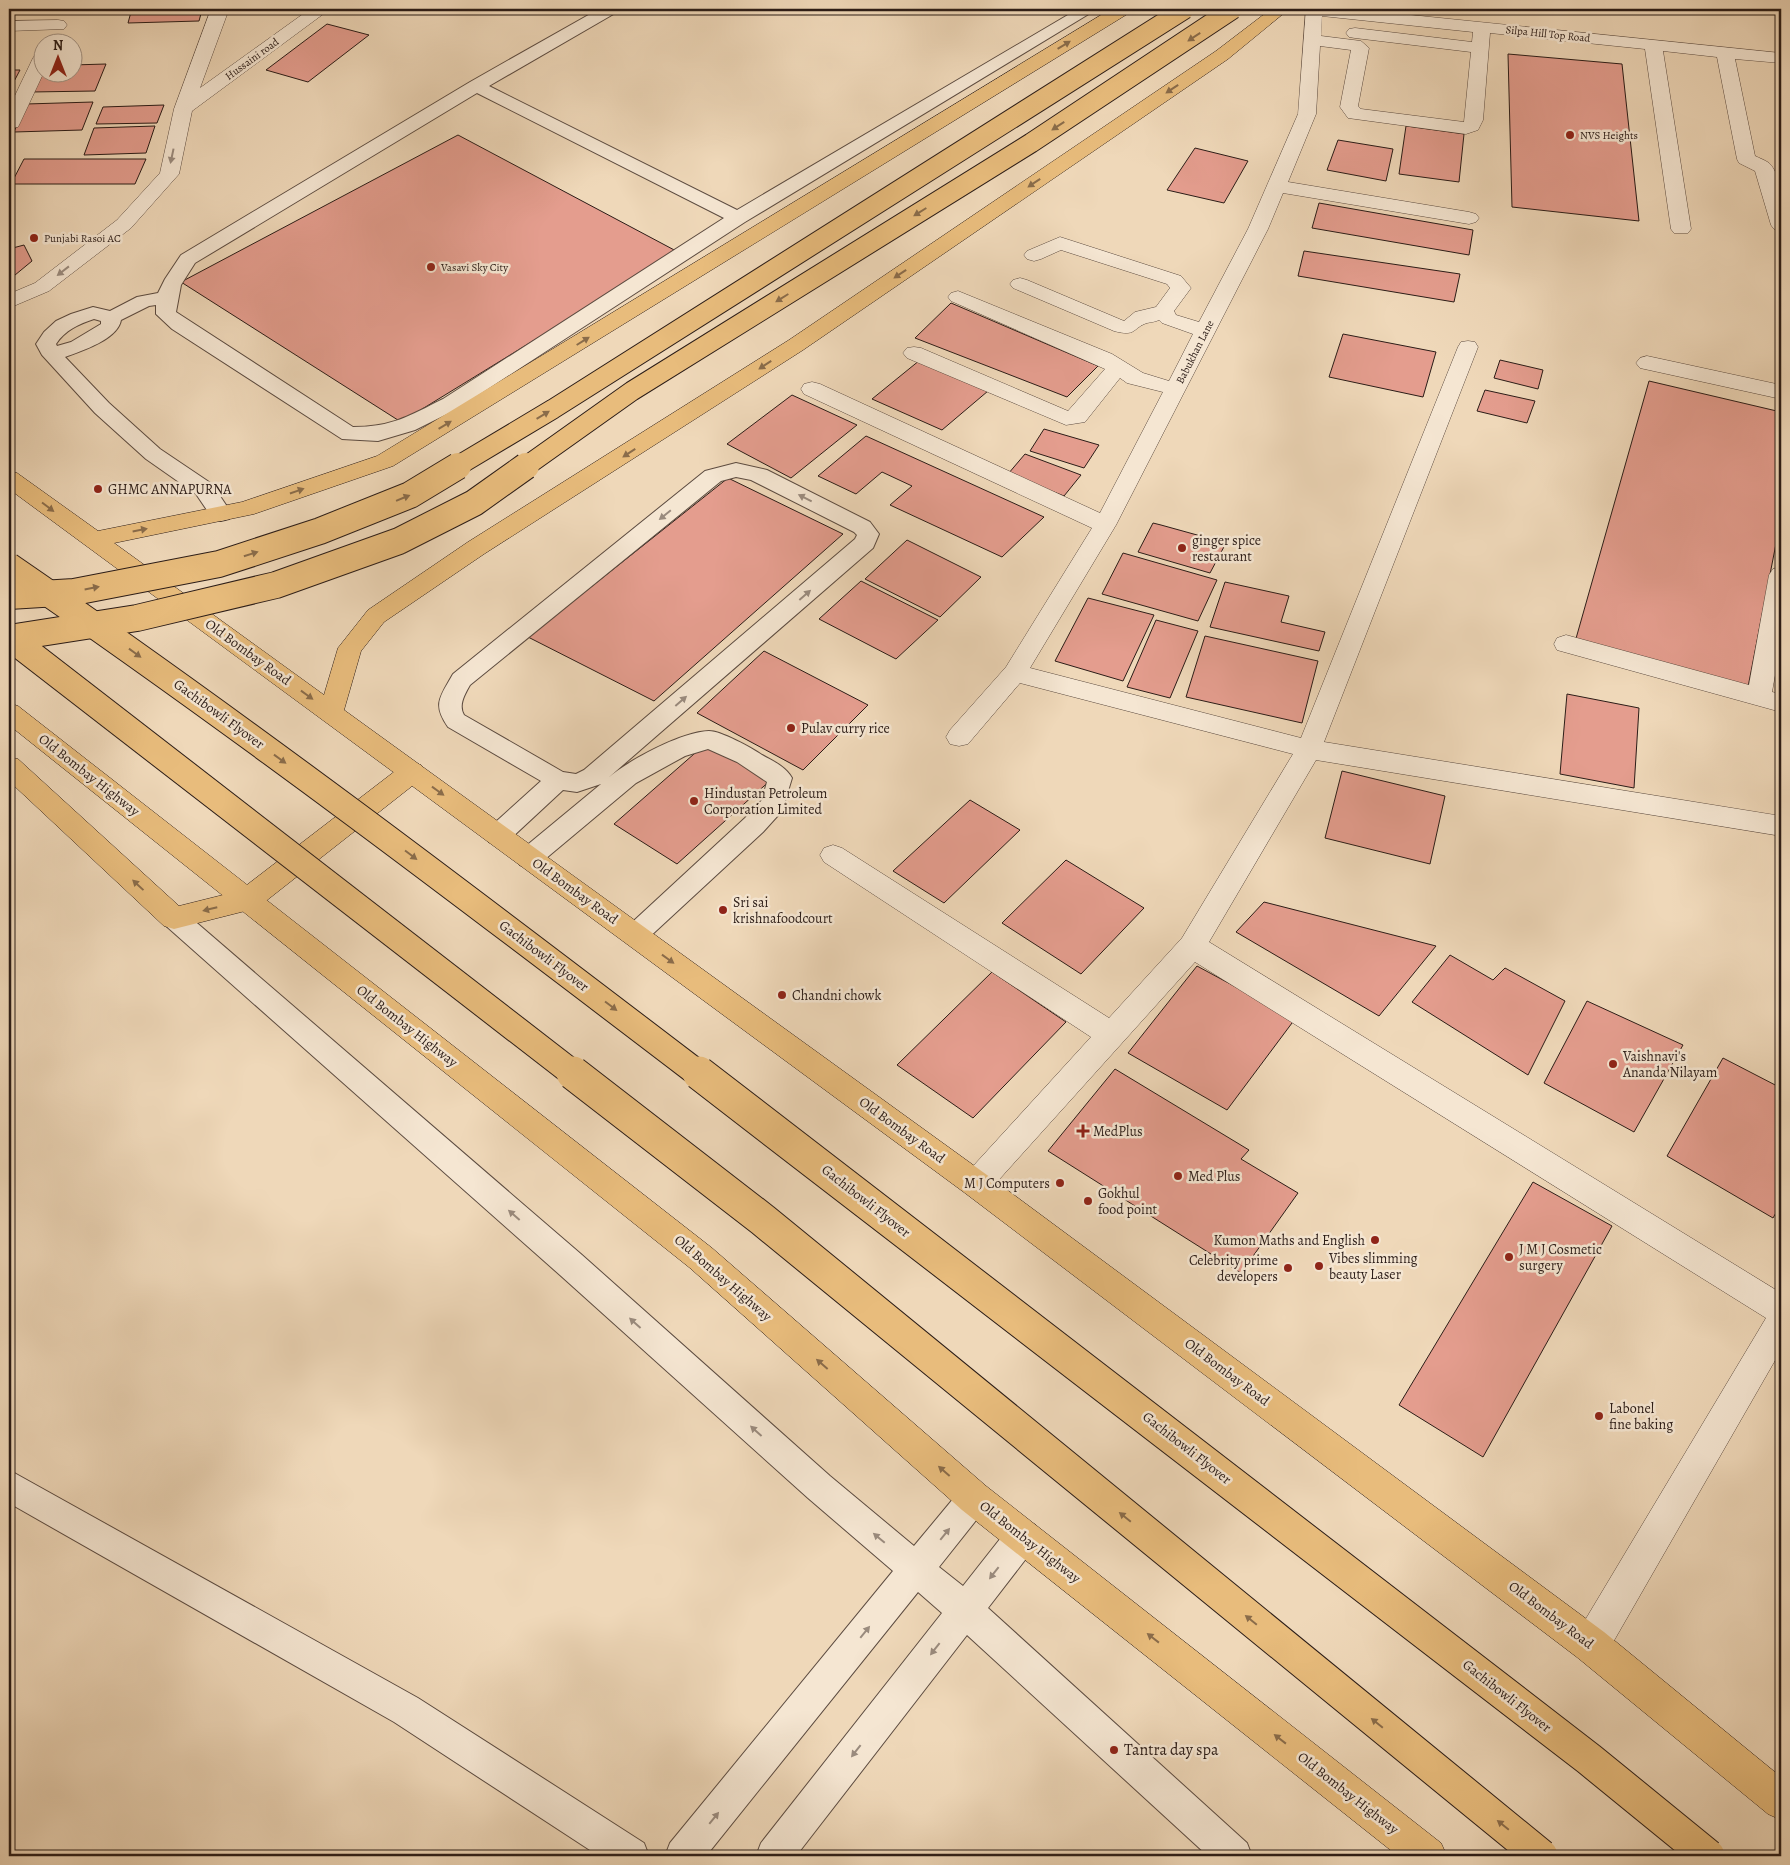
<svg xmlns="http://www.w3.org/2000/svg" width="1790" height="1865" viewBox="0 0 1790 1865" font-family="Alegreya,serif">
<style>
.building{fill:#e49d8e;stroke:#2b1c17}
.lines{fill:none;stroke-linecap:round;stroke-linejoin:round}
.service-casing{stroke:#5c4b40;stroke-width:2}
.minor-casing{stroke:#5c4b40;stroke-width:1}
.primary-casing{stroke:#2b1c17;stroke-width:1}
.motorway-casing{stroke:#2b1c17;stroke-width:1}
.service{fill:#f5e6d2;fill-rule:evenodd}
.minor{fill:#f5e6d2;fill-rule:evenodd}
.primary{fill:#e8bc7c;fill-rule:evenodd}
.motorway{fill:#e8bc7c;fill-rule:evenodd}
.primary-bridge-far1-casing{stroke:#2b1c17;stroke-width:28;stroke-linecap:butt}
.primary-bridge-casing{stroke:#2b1c17;stroke-width:35;stroke-linecap:butt}
.motorway-bridge-far1-casing{stroke:#2b1c17;stroke-width:21;stroke-linecap:butt}
.motorway-bridge-casing{stroke:#2b1c17;stroke-width:28;stroke-linecap:butt}
.primary-bridge-far1{stroke:#e8bc7c;stroke-width:26}
.primary-bridge{stroke:#e8bc7c;stroke-width:33}
.motorway-bridge-far1{stroke:#e8bc7c;stroke-width:19}
.motorway-bridge{stroke:#e8bc7c;stroke-width:26}
.oneway{fill:#8a6c4a}
.oneway2{fill:#9a8b7e}
.poi-dot{fill:#8f2418;stroke:#f5e6d2;stroke-width:2}
.labels{text-anchor:middle;dominant-baseline:central;stroke-width:5;stroke-linejoin:round;paint-order:stroke}
.far-street-label{font-size:11px;fill:#2b1c17;stroke:#f5e6d2}
.far-poi-label{font-size:11px;fill:#2b1c17;stroke:#f5e6d2;text-anchor:start}
.poi-label{font-size:14px;fill:#2b1c17;stroke:#f5e6d2;text-anchor:start}
.street-label{font-size:14px;fill:#2b1c17;stroke:#f5e6d2}
.near-poi-label{font-size:16px;fill:#2b1c17;stroke:#f5e6d2;text-anchor:start}
</style>
<rect width="100%" height="100%" fill="#efd8b9"/>
<filter id="stains"><feTurbulence type="fractalNoise" baseFrequency=".004" numOctaves="4"/><feColorMatrix values="0 0 0 0 .2 0 0 0 0 .09 0 0 0 0 .02 0 0 0 .5 -.17"/></filter>
<radialGradient id="worn" r=".72"><stop offset=".6" stop-color="#630" stop-opacity="0"/><stop offset="1" stop-color="#630" stop-opacity=".3"/></radialGradient>
<g class="building">
<polygon points="9,9 36,9 34,11 9,11"/>
<polygon points="202,10 199,21 128,23 131,12"/>
<polygon points="327,24 369,35 308,82 266,70"/>
<polygon points="1508,54 1622,64 1639,221 1512,207"/>
<polygon points="106,64 95,91 31,92 42,72 72,72 72,65"/>
<polygon points="9,70 20,70 9,91"/>
<polygon points="93,102 82,130 14,132 26,104"/>
<polygon points="164,105 157,123 96,124 103,107"/>
<polygon points="155,126 146,153 84,155 94,128"/>
<polygon points="1406,126 1464,134 1459,182 1399,174"/>
<polygon points="458,135 678,252 401,422 181,282"/>
<polygon points="1338,140 1393,149 1386,181 1327,170"/>
<polygon points="1195,148 1248,161 1224,203 1167,190"/>
<polygon points="24,159 146,159 135,184 11,184"/>
<polygon points="1319,203 1473,230 1469,255 1312,228"/>
<polygon points="24,245 32,261 9,280 9,249"/>
<polygon points="1304,251 1460,274 1454,302 1298,276"/>
<polygon points="951,303 1098,366 1067,397 915,338"/>
<polygon points="1343,334 1436,352 1423,397 1329,377"/>
<polygon points="920,360 988,391 942,430 872,399"/>
<polygon points="1500,360 1543,370 1538,389 1494,378"/>
<polygon points="1649,381 1781,412 1781,518 1748,687 1575,642"/>
<polygon points="1485,390 1535,401 1527,423 1477,411"/>
<polygon points="792,395 857,425 791,478 727,444"/>
<polygon points="1044,429 1099,445 1084,468 1030,451"/>
<polygon points="866,436 1044,517 1002,557 890,505 912,486 882,472 856,494 818,476"/>
<polygon points="1025,454 1081,475 1064,496 1008,474"/>
<polygon points="728,478 843,534 654,701 528,637"/>
<polygon points="1153,523 1161,525 1226,543 1210,573 1138,552"/>
<polygon points="907,540 981,577 940,617 865,579"/>
<polygon points="1123,553 1217,580 1198,621 1102,594"/>
<polygon points="861,581 938,620 896,659 819,619"/>
<polygon points="1225,582 1289,596 1281,622 1325,632 1319,651 1210,627"/>
<polygon points="1088,598 1154,615 1123,681 1055,661"/>
<polygon points="1156,620 1198,631 1170,698 1127,687"/>
<polygon points="1205,636 1318,661 1302,723 1186,697"/>
<polygon points="764,651 868,705 803,770 697,713"/>
<polygon points="1567,694 1639,708 1634,788 1560,774"/>
<polygon points="710,740 773,778 677,864 614,824"/>
<polygon points="1342,771 1445,796 1430,864 1325,838"/>
<polygon points="970,800 1020,830 944,903 893,871"/>
<polygon points="1066,860 1144,908 1081,974 1002,923"/>
<polygon points="1264,902 1436,946 1379,1016 1236,932"/>
<polygon points="1450,955 1493,980 1505,968 1565,1001 1528,1075 1412,1002"/>
<polygon points="1197,966 1295,1019 1227,1110 1128,1053"/>
<polygon points="992,972 1066,1022 973,1118 897,1065"/>
<polygon points="1587,1001 1683,1045 1634,1132 1544,1083"/>
<polygon points="1723,1058 1781,1088 1781,1204 1773,1218 1667,1156"/>
<polygon points="1115,1069 1249,1150 1241,1159 1298,1193 1241,1273 1048,1151"/>
<polygon points="1533,1182 1612,1226 1483,1457 1399,1405"/>
</g>
<g class="lines">
<defs>
<g id="service">
<path d="M599 9H619L617 12 489 86 737 210 1078 9H1097L745 222 457 409 415 430 378 441 342 439 172 329 156 314V305L149 306 121 320C118 339 82 351 65 357L109 403 160 449 212 484 232 514 229 519 221 521 213 519 196 494 146 459 95 413 42 355 36 344 44 332 56 321 71 314 93 307 110 311 137 297 158 293 165 279 181 255 470 82ZM477 93 724 218 443 399C409 416 392 427 353 427L176 312 181 285 195 263ZM94 319 101 321V324L71 342 57 346 56 344C65 330 79 324 94 319Z"/>
<path d="M736 463 767 470 870 522 879 534 873 548 608 778C629 760 681 732 709 731 721 731 752 748 762 755 773 761 786 767 792 778L782 811 763 832 644 942 635 946 626 942 622 935 626 928 745 818 762 800 767 782 737 762 708 749 685 756 636 783 538 865 529 868 520 865 516 858 520 851 601 784 577 792 563 790 507 842 498 845 489 842 485 835 489 828 541 781 448 727C432 704 440 697 453 674L705 471ZM736 477 751 480 854 532 857 535 855 539 584 770 576 774 563 772 464 715C458 705 465 694 470 685L721 481Z"/>
<polygon points="174,908 183,911 582,1255 830,1476 914,1546 963,1487 974,1482 985,1487 990,1498 985,1509 939,1567 963,1586 1011,1525 1023,1520 1035,1525 1039,1536 1035,1547 988,1608 1247,1843 1252,1856 1208,1856 967,1635 796,1856 756,1856 761,1843 942,1613 918,1592 706,1856 665,1856 670,1843 893,1571 808,1498 560,1275 165,925 161,918 165,911"/>
<polygon points="9,1470 418,1698 644,1843 649,1856 599,1856 394,1722 9,1503"/>
</g>
<g id="minor">
<polygon points="211,9 229,9 200,88 310,9 330,9 192,111 179,174 131,228 49,291 9,308 9,294 35,283 117,220 160,173 174,109"/>
<path d="M1306 9H1352L1781 53V63L1735 59 1755 156C1759 158 1765 160 1769 163 1783 176 1782 213 1781 231L1774 229 1771 225 1755 171 1739 163 1737 159 1717 57 1663 51 1691 229 1688 233H1674L1671 229 1645 49 1490 33 1483 120 1478 130 1466 134 1348 118 1340 107 1351 50 1320 46 1316 114 1288 182 1469 212 1476 214 1479 218 1476 222 1469 224 1283 193 1268 229 1116 525 1030 668 1301 738 1458 347 1461 342 1468 341 1475 342 1478 347 1324 742 1781 816V836L1316 760 1209 942 1781 1293V1350L1604 1658 1591 1663 1578 1658 1573 1645 1578 1632 1766 1318 1195 962 987 1193 976 1197 965 1193 961 1184 965 1175 1091 1037 824 862 820 855 824 848 833 845 842 848 1109 1018 1182 938 1293 754 1020 683 968 744 959 746 950 744 946 737 950 730 1006 667 1092 528 804 394 801 389 804 384 812 382 820 384 1100 513 1163 392 1127 383 1120 378 1085 422 1066 425 907 358 903 353 907 348 914 347 921 348 1068 411 1105 369 951 301 948 297 951 293 958 291 1112 354 1143 373 1169 381 1193 334 1162 323 1159 320C1155 322 1151 322 1147 323 1132 328 1137 337 1114 331L1013 288 1010 284 1013 280 1020 278 1027 280 1124 321 1135 312 1156 307 1170 288 1167 284 1061 250 1041 259 1034 261 1027 259 1024 255 1027 251 1060 237 1181 276 1191 288 1174 311 1176 315 1199 322 1248 229 1298 114ZM1322 16 1473 32 1472 42 1355 28 1349 29 1346 33 1349 37 1355 38 1471 52 1464 122 1361 109 1358 106 1369 48 1361 41 1321 36Z"/>
<polygon points="58,20 64,21 67,25 64,29 9,31 9,21"/>
<polygon points="42,53 44,72 20,123 18,127 9,128 9,108 33,58 36,54"/>
<polygon points="1647,356 1781,385 1781,399 1640,368 1636,363 1640,358"/>
<polygon points="1781,567 1781,641 1772,692 1781,694 1781,712 1557,650 1554,644 1557,638 1566,635 1749,685 1769,575 1773,569"/>
</g>
<g id="primary">
<polygon points="1111,9 1132,9 1129,13 393,466 254,514 114,543 324,695 338,648 368,610 468,542 789,340 1216,51 1271,9 1289,9 1228,59 803,350 484,554 384,622 361,651 344,710 987,1175 1604,1632 1781,1777 1781,1820 1768,1814 1578,1658 965,1193 9,489 9,471 17,473 98,531 242,502 377,456"/>
<polygon points="9,703 18,706 712,1248 986,1486 1441,1843 1447,1856 1398,1856 962,1510 690,1268 9,725"/>
</g>
<polygon id="motorway" points="9,757 18,759 179,906 239,891 403,765 412,762 421,765 425,772 421,779 257,908 174,929 164,926 9,781"/>
</defs>
<use href="#service" class="service-casing"/>
<use href="#minor" class="minor-casing"/>
<use href="#primary" class="primary-casing"/>
<use href="#motorway" class="motorway-casing"/>
<use href="#service" class="service"/>
<use href="#minor" class="minor"/>
<use href="#primary" class="primary"/>
<use href="#motorway" class="motorway"/>
<defs>
<g id="primary-bridge-far1">
<path d="M9 566C245 728 472 901 700 1075"/>
<polyline points="9,637 575,1075"/>
</g>
<g id="primary-bridge">
<polyline points="573,1073 763,1220 1541,1856"/>
<polyline points="699,1073 1589,1759 1708,1856"/>
</g>
<g id="motorway-bridge-far1">
<polyline points="456,467 553,409 1185,9"/>
<polyline points="525,467 632,391 1031,143 1233,9"/>
</g>
<g id="motorway-bridge">
<polyline points="9,596 74,592 219,564 320,531 410,495 458,466"/>
<polyline points="9,638 137,618 276,585 399,541 474,503 526,466"/>
</g>
</defs>
<use href="#primary-bridge-far1" class="primary-bridge-far1-casing"/>
<use href="#primary-bridge" class="primary-bridge-casing"/>
<use href="#motorway-bridge-far1" class="motorway-bridge-far1-casing"/>
<use href="#motorway-bridge" class="motorway-bridge-casing"/>
<use href="#primary-bridge-far1" class="primary-bridge-far1"/>
<use href="#primary-bridge" class="primary-bridge"/>
<use href="#motorway-bridge-far1" class="motorway-bridge-far1"/>
<use href="#motorway-bridge" class="motorway-bridge"/>
</g>
<defs><path id="oneway-solid" d="M-6-.8H1V-3.2L6.5 0L1 3.2V.8H-6Z" transform="scale(1.25)"/></defs>
<g class="oneway">
<use href="#oneway-solid" transform="translate(1194 37) rotate(147)"/>
<use href="#oneway-solid" transform="translate(1064 45) rotate(-31)"/>
<use href="#oneway-solid" transform="translate(1172 89) rotate(146)"/>
<use href="#oneway-solid" transform="translate(1058 126) rotate(147)"/>
<use href="#oneway-solid" transform="translate(1034 183) rotate(146)"/>
<use href="#oneway-solid" transform="translate(920 212) rotate(148)"/>
<use href="#oneway-solid" transform="translate(900 274) rotate(146)"/>
<use href="#oneway-solid" transform="translate(782 298) rotate(148)"/>
<use href="#oneway-solid" transform="translate(583 341) rotate(-32)"/>
<use href="#oneway-solid" transform="translate(765 365) rotate(147)"/>
<use href="#oneway-solid" transform="translate(543 415) rotate(-31)"/>
<use href="#oneway-solid" transform="translate(445 425) rotate(-31)"/>
<use href="#oneway-solid" transform="translate(629 453) rotate(147)"/>
<use href="#oneway-solid" transform="translate(297 491) rotate(-19)"/>
<use href="#oneway-solid" transform="translate(403 498) rotate(-22)"/>
<use href="#oneway-solid" transform="translate(48 507) rotate(37)"/>
<use href="#oneway-solid" transform="translate(140 530) rotate(-11)"/>
<use href="#oneway-solid" transform="translate(251 554) rotate(-18)"/>
<use href="#oneway-solid" transform="translate(92 588) rotate(-11)"/>
<use href="#oneway-solid" transform="translate(135 653) rotate(36)"/>
<use href="#oneway-solid" transform="translate(307 695) rotate(36)"/>
<use href="#oneway-solid" transform="translate(280 759) rotate(36)"/>
<use href="#oneway-solid" transform="translate(438 791) rotate(36)"/>
<use href="#oneway-solid" transform="translate(411 855) rotate(37)"/>
<use href="#oneway-solid" transform="translate(138 885) rotate(-137)"/>
<use href="#oneway-solid" transform="translate(210 909) rotate(166)"/>
<use href="#oneway-solid" transform="translate(668 959) rotate(36)"/>
<use href="#oneway-solid" transform="translate(611 1006) rotate(37)"/>
<use href="#oneway-solid" transform="translate(822 1364) rotate(-139)"/>
<use href="#oneway-solid" transform="translate(944 1471) rotate(-139)"/>
<use href="#oneway-solid" transform="translate(1125 1517) rotate(-141)"/>
<use href="#oneway-solid" transform="translate(1251 1620) rotate(-141)"/>
<use href="#oneway-solid" transform="translate(1153 1638) rotate(-142)"/>
<use href="#oneway-solid" transform="translate(1377 1723) rotate(-141)"/>
<use href="#oneway-solid" transform="translate(1280 1739) rotate(-142)"/>
<use href="#oneway-solid" transform="translate(1503 1825) rotate(-141)"/>
</g>
<g class="oneway2">
<use href="#oneway-solid" transform="translate(172 156) rotate(102)"/>
<use href="#oneway-solid" transform="translate(63 271) rotate(142)"/>
<use href="#oneway-solid" transform="translate(805 498) rotate(-153)"/>
<use href="#oneway-solid" transform="translate(665 515) rotate(141)"/>
<use href="#oneway-solid" transform="translate(805 595) rotate(-41)"/>
<use href="#oneway-solid" transform="translate(681 701) rotate(-41)"/>
<use href="#oneway-solid" transform="translate(514 1215) rotate(-139)"/>
<use href="#oneway-solid" transform="translate(635 1323) rotate(-138)"/>
<use href="#oneway-solid" transform="translate(756 1431) rotate(-138)"/>
<use href="#oneway-solid" transform="translate(945 1534) rotate(-51)"/>
<use href="#oneway-solid" transform="translate(879 1538) rotate(-140)"/>
<use href="#oneway-solid" transform="translate(994 1573) rotate(128)"/>
<use href="#oneway-solid" transform="translate(865 1632) rotate(-51)"/>
<use href="#oneway-solid" transform="translate(935 1649) rotate(128)"/>
<use href="#oneway-solid" transform="translate(856 1751) rotate(128)"/>
<use href="#oneway-solid" transform="translate(714 1818) rotate(-51)"/>
</g>
<g class="poi-dot">
<circle cx="1570" cy="135" r="5"/>
<circle cx="34" cy="238" r="5"/>
<circle cx="431" cy="267" r="5"/>
<circle cx="98" cy="489" r="5"/>
<circle cx="1182" cy="548" r="5"/>
<circle cx="791" cy="728" r="5"/>
<circle cx="694" cy="801" r="5"/>
<circle cx="723" cy="910" r="5"/>
<circle cx="782" cy="995" r="5"/>
<circle cx="1613" cy="1064" r="5"/>
<path d="M1080.5 1123.5h5v5h5v5h-5v5h-5v-5h-5v-5h5z"/>
<circle cx="1178" cy="1176" r="5"/>
<circle cx="1060" cy="1183" r="5"/>
<circle cx="1088" cy="1201" r="5"/>
<circle cx="1375" cy="1240" r="5"/>
<circle cx="1509" cy="1257" r="5"/>
<circle cx="1319" cy="1266" r="5"/>
<circle cx="1288" cy="1268" r="5"/>
<circle cx="1599" cy="1416" r="5"/>
<circle cx="1114" cy="1750" r="5"/>
</g>
<g class="labels">
<g class="far-street-label">
<text transform="translate(1548 34) rotate(6)">Silpa Hill Top Road</text>
<text transform="translate(252 59) rotate(-36)">Hussaini road</text>
<text transform="translate(1195 352) rotate(-63)">Babukhan Lane</text>
</g>
<g class="far-poi-label">
<text x="1580" y="135">NVS Heights</text>
<text x="44" y="238">Punjabi Rasoi AC</text>
<text x="441" y="267">Vasavi Sky City</text>
</g>
<g class="poi-label">
<text x="108" y="489">GHMC ANNAPURNA</text>
<text x="1192" y="540">ginger spice<tspan x="1192" dy="16">restaurant</tspan></text>
<text x="801" y="728">Pulav curry rice</text>
<text x="704" y="793">Hindustan Petroleum<tspan x="704" dy="16">Corporation Limited</tspan></text>
<text x="733" y="902">Sri sai<tspan x="733" dy="16">krishnafoodcourt</tspan></text>
<text x="792" y="995">Chandni chowk</text>
<text x="1623" y="1056">Vaishnavi's<tspan x="1623" dy="16">Ananda Nilayam</tspan></text>
<text x="1093" y="1131">MedPlus</text>
<text x="1188" y="1176">Med Plus</text>
<text x="1050" y="1183" text-anchor="end">M J Computers</text>
<text x="1098" y="1193">Gokhul<tspan x="1098" dy="16">food point</tspan></text>
<text x="1365" y="1240" text-anchor="end">Kumon Maths and English</text>
<text x="1519" y="1249">J M J Cosmetic<tspan x="1519" dy="16">surgery</tspan></text>
<text x="1329" y="1258">Vibes slimming<tspan x="1329" dy="16">beauty Laser</tspan></text>
<text x="1278" y="1260" text-anchor="end">Celebrity prime<tspan x="1278" dy="16">developers</tspan></text>
<text x="1609" y="1408">Labonel<tspan x="1609" dy="16">fine baking</tspan></text>
</g>
<g class="street-label">
<text transform="translate(248 652) rotate(36)">Old Bombay Road</text>
<text transform="translate(219 714) rotate(36)">Gachibowli Flyover</text>
<text transform="translate(89 775) rotate(38)">Old Bombay Highway</text>
<text transform="translate(575 891) rotate(36)">Old Bombay Road</text>
<text transform="translate(544 956) rotate(37)">Gachibowli Flyover</text>
<text transform="translate(407 1026) rotate(38)">Old Bombay Highway</text>
<text transform="translate(902 1130) rotate(36)">Old Bombay Road</text>
<text transform="translate(866 1201) rotate(38)">Gachibowli Flyover</text>
<text transform="translate(723 1278) rotate(41)">Old Bombay Highway</text>
<text transform="translate(1227 1372) rotate(37)">Old Bombay Road</text>
<text transform="translate(1187 1448) rotate(38)">Gachibowli Flyover</text>
<text transform="translate(1030 1542) rotate(38)">Old Bombay Highway</text>
<text transform="translate(1551 1615) rotate(37)">Old Bombay Road</text>
<text transform="translate(1507 1696) rotate(38)">Gachibowli Flyover</text>
<text transform="translate(1348 1793) rotate(38)">Old Bombay Highway</text>
</g>
<g class="near-poi-label">
<text x="1124" y="1750">Tantra day spa</text>
</g>
</g>
<rect width="1790" height="1865" fill="none" stroke="#efd8b9" stroke-width="30"/>
<rect x="10" y="10" width="1770" height="1845" fill="none" stroke="#2b1c17" stroke-width="2.5"/>
<rect x="15" y="15" width="1760" height="1835" fill="none" stroke="#2b1c17"/>
<g transform="translate(58 58)"><circle r="24" fill="#f5e6d2" stroke="#a49587"/>
<path d="M0-4L9 19L0 12L-9 19Z" fill="#8f2418"/>
<text y="-8" font-size="14" font-weight="bold" text-anchor="middle" fill="#2b1c17">N</text>
</g>
<rect width="100%" height="100%" filter="url(#stains)"/>
<rect width="100%" height="100%" fill="url(#worn)"/>
</svg>
